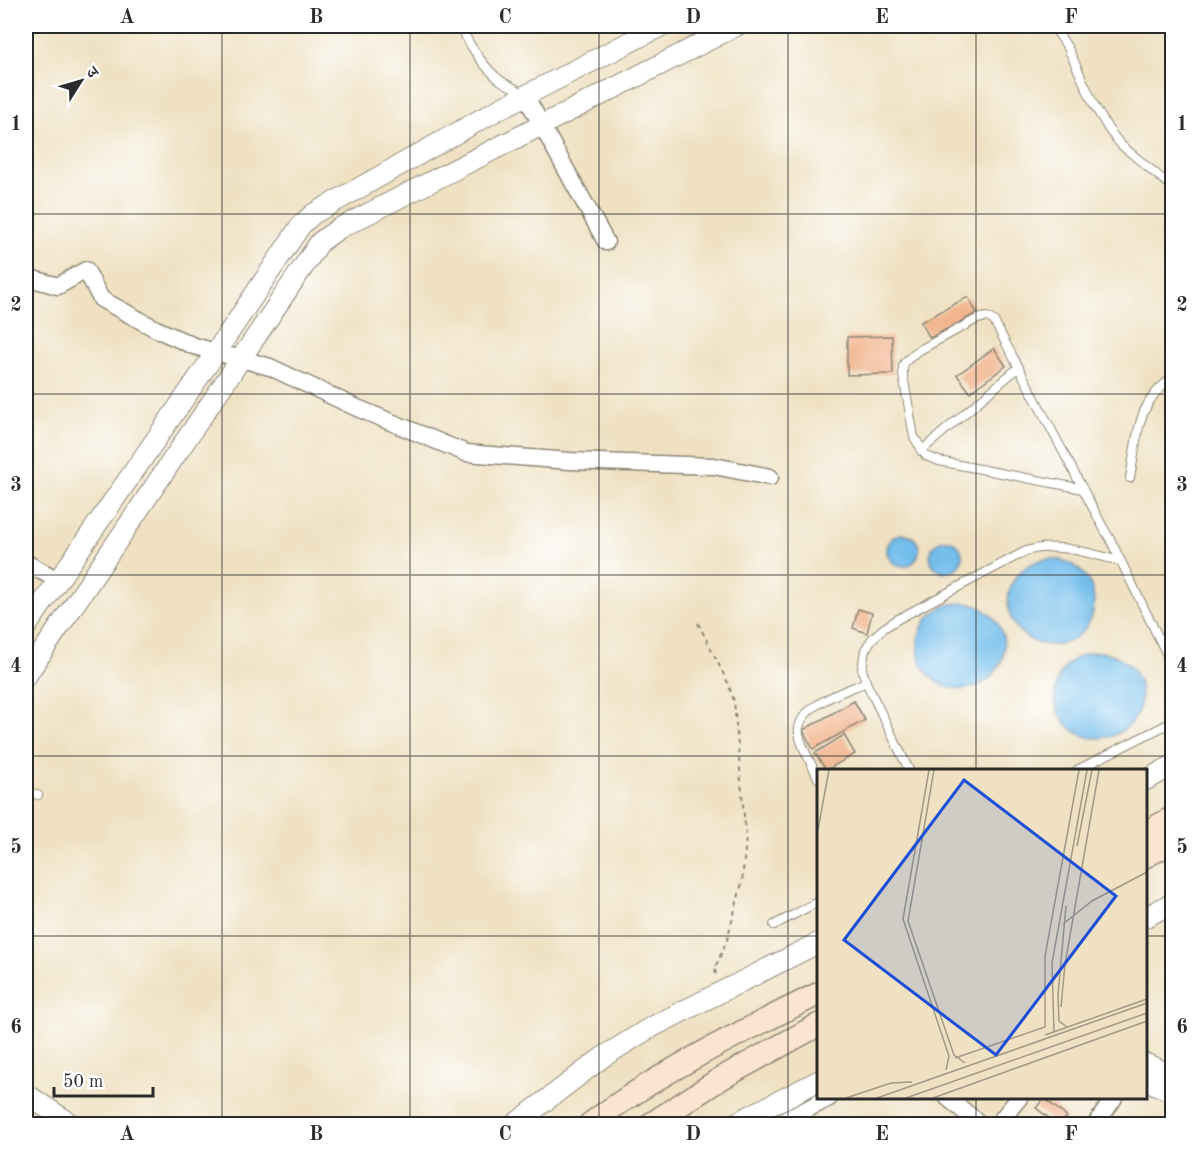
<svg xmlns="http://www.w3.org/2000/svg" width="1198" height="1150" viewBox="0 0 1198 1150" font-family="'Old Standard TT','Noto Serif Devanagari',serif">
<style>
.water{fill:#72bdeb;stroke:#4e748b;stroke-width:1.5}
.building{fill:#f1b48d}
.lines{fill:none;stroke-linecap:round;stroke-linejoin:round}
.service-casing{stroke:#8d8676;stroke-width:10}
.minor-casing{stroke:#8d8676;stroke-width:19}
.tertiary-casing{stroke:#8d8676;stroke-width:22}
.secondary-casing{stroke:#8d8676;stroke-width:25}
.path{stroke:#8d8676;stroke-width:2;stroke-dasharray:4.5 4.5;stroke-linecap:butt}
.service{stroke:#fff;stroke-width:8}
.minor{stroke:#fff;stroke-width:16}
.tertiary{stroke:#fff;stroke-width:20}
.secondary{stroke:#fce5d0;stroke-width:22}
.grid{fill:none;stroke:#2b2b2b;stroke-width:1.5;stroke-opacity:0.55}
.inset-road{fill:none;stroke:#a19886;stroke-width:1.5}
.view{fill:#1d4ed8;fill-opacity:0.15;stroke:#1d4ed8;stroke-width:3}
.inset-edge{fill:none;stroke:#2b2b2b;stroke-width:3}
.neatline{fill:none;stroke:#2b2b2b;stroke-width:2}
.grid-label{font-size:20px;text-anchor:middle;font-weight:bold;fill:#2b2b2b}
</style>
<rect width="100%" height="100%" fill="#fff"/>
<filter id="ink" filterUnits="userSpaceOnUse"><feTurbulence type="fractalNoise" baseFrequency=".0167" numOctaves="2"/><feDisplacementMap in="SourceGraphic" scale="12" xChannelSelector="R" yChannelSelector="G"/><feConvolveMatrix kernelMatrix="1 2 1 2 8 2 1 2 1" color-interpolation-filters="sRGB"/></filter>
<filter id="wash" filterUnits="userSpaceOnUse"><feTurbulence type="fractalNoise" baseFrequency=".008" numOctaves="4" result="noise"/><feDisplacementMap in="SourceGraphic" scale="24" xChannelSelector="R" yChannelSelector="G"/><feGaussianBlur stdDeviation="1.35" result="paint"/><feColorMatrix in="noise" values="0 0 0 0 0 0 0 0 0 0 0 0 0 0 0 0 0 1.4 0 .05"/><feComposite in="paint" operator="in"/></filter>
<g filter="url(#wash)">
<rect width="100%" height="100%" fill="#efe1c2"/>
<g class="water">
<circle cx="903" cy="550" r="16"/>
<circle cx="946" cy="556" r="16"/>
<circle cx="1051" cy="602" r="43"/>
<circle cx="961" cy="646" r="43"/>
<circle cx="1098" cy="695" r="43"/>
</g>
<g id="blocks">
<g class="building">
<polygon points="968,297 977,313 930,338 921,322"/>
<polygon points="892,336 893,374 847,375 847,337"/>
<polygon points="994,348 1006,366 970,392 957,375"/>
<polygon points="858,609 872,613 867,633 853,628"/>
<polygon points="854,701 865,720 813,749 803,730"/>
<polygon points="844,735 855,754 826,770 815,753"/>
<polygon points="1044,1098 1067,1117 1061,1124 1057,1124 1036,1108"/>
</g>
</g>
</g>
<g filter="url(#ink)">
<use href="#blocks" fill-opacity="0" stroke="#8d8676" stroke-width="1.5"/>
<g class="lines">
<defs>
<g id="service">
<path d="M460 26C470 46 482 66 500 80 508 86 517 88 525 95"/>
<polyline points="1053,26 1068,48 1094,105 1109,130 1121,145 1172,187"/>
<polyline points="921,451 1019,367"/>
<path d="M1130 478C1138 437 1135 404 1172 378"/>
<polyline points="1083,489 939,461 926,456 914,437 903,375 903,366 905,362 916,352 977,319 987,317 994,321 1104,529 1110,539 1172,665"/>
<path d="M909 770 866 682 862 669 865 650 872 639 884 628 898 619 1026 551C1056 541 1090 554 1120 561"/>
<polyline points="1077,770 1172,722"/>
<path d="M818 778C812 764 802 749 799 734 795 706 846 691 866 682"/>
<polyline points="26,792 38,795"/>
<polyline points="774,925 818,902"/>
</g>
<g id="minor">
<polyline points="525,95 606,242"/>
<polyline points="26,277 58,286 86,270 101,299 156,329 194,346 270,367 357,408 466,453 570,461 714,466 770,477"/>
<polyline points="26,563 58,580"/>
<polyline points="948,1098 980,1124"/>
<polyline points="778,1124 829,1098"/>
<polyline points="998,1124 1019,1098"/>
<polyline points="1096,1124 1114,1098"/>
</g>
<g id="tertiary">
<polyline points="26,627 208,364 301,225 313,214 501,108 661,26"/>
<polyline points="26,676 320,242 338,229 736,26"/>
<polyline points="1146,780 1172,766"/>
<polyline points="1146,917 1172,903"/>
<polyline points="1146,1064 1172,1075"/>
<polyline points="1146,1080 1172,1092"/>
<polyline points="26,1094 71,1124"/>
<polyline points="515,1124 603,1057 648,1029 818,943"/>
<polyline points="734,1124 818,1081"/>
</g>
<g id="secondary">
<polyline points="1146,832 1172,818"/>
<polyline points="1146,856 1172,842"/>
<path d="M590 1124C659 1072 741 1032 818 994"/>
<polyline points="651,1124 720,1079 818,1025"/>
</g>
</defs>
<use href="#service" class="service-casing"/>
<use href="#minor" class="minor-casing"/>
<use href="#tertiary" class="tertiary-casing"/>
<use href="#secondary" class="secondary-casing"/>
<polyline class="path" points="698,623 728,683 734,701 746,838 742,883 727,940 715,968 716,976"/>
<use href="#service" class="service"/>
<use href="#minor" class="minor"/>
<use href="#tertiary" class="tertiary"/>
<use href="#secondary" class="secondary"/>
</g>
</g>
<path class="grid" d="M222 26V1124M410 26V1124M599 26V1124M788 26V1124M976 26V770M26 214H1172M26 394H1172M26 575H1172M26 756H1172M26 936H818M1146 936H1172M976 1098V1124"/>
<g transform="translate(817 769)">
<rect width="330" height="330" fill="#efe1c2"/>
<path class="inset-road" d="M112 1 86 150 132 287 129 301M117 1 91 152 137 286 148 294M0 66 12 1M260 77 275 1M249 137 241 226 242 252 250 258M246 155 275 132 330 103M244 238 248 195 282 1M237 262 235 194 270 1M228 266 330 230M138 289 228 258V187L262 1M29 329 74 314 95 313M60 329 330 234M89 329 330 244M116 329 330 252"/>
<path class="view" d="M147 11 299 127 179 286 27 171Z"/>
<rect width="330" height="330" class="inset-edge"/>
</g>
<rect width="1198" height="1150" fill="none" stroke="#fff" stroke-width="66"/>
<g transform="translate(81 81) rotate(53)" stroke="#ffffff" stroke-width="4.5" paint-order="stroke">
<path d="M0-4.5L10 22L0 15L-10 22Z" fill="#2b2b2b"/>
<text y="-9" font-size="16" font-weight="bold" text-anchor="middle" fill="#2b2b2b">उ</text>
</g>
<path d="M54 1087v9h99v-9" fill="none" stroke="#2b2b2b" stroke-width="3"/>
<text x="63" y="1087" font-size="18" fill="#2b2b2b" stroke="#ffffff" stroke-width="4.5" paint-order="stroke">50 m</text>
<rect x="33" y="33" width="1132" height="1084" class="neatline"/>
<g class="grid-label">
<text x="127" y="23">A</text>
<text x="316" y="23">B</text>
<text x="505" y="23">C</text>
<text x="693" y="23">D</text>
<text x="882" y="23">E</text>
<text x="1071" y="23">F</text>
<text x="16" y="130">1</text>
<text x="1182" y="130">1</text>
<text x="16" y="311">2</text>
<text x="1182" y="311">2</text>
<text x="16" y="491">3</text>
<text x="1182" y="491">3</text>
<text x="16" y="672">4</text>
<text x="1182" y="672">4</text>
<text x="16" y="853">5</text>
<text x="1182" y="853">5</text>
<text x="16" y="1033">6</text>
<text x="1182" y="1033">6</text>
<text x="127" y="1140">A</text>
<text x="316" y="1140">B</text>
<text x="505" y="1140">C</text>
<text x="693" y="1140">D</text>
<text x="882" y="1140">E</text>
<text x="1071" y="1140">F</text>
</g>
</svg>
